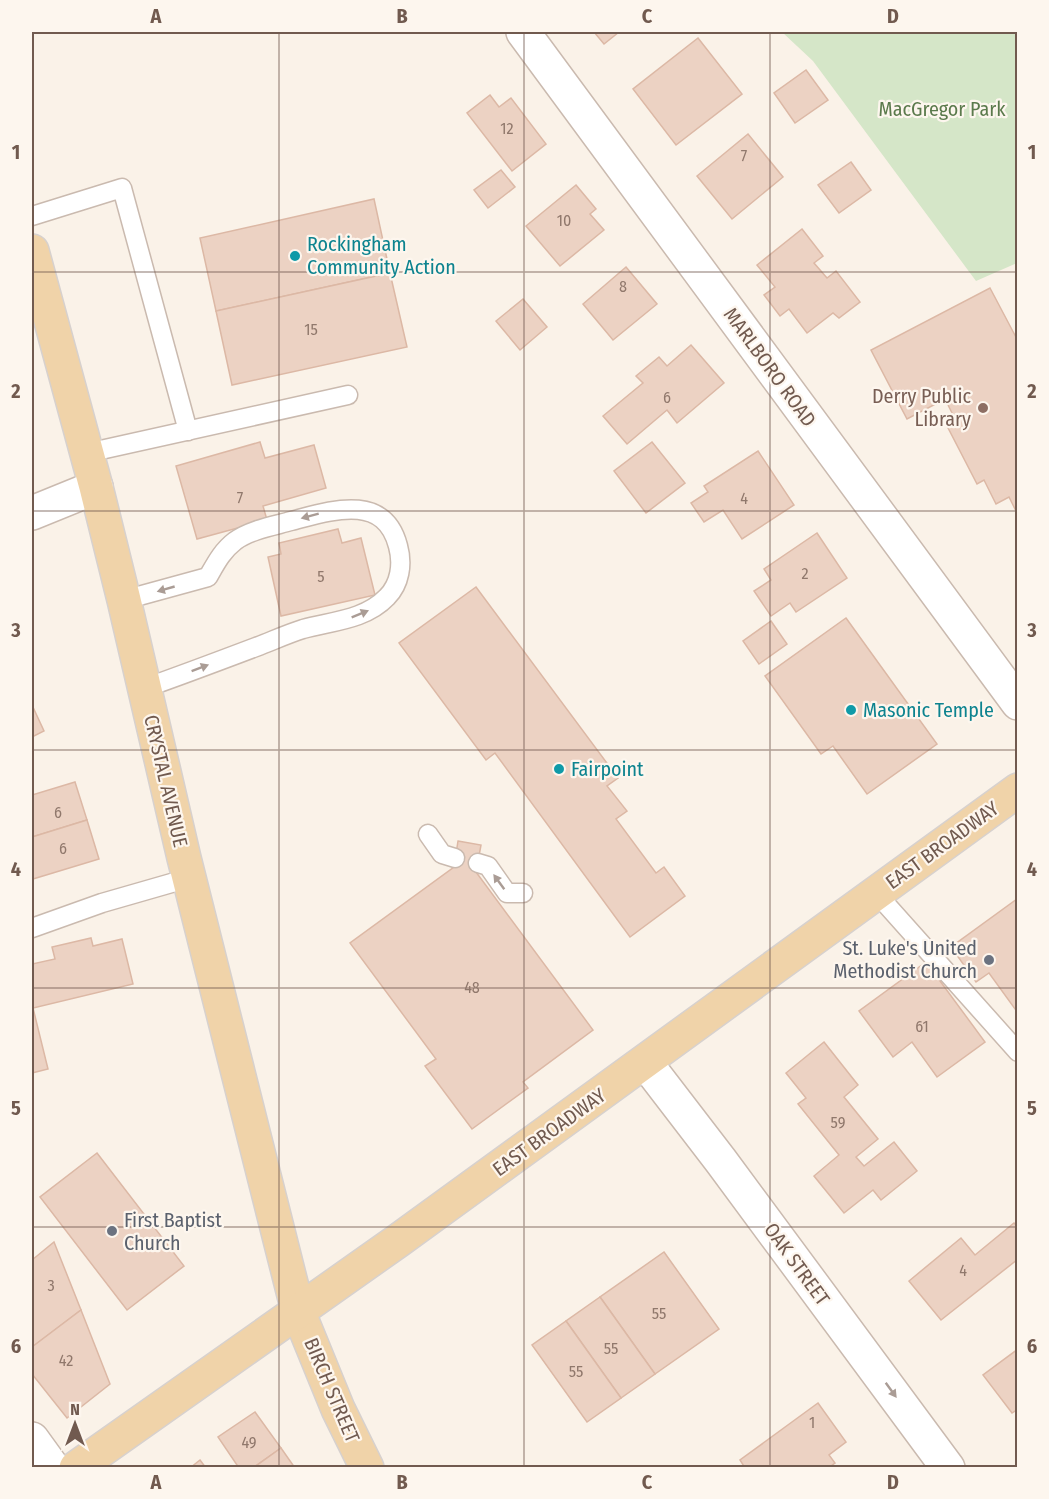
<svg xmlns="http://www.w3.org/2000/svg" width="1049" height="1499" viewBox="0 0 1049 1499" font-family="'Fira Sans Condensed',sans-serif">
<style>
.green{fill:#d5e6c8}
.building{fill:#ecd2c3;stroke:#dcb8a5;stroke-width:1.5}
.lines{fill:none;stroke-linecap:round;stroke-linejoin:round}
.lane-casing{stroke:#cabaaf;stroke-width:21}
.street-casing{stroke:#cabaaf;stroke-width:36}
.primary-casing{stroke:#d7d1ce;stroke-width:36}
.lane{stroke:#fff;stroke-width:18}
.street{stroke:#fff;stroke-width:33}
.primary{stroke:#f0d3a9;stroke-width:33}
.oneway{fill:#aa9c95}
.grid{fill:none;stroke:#715a4f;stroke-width:1.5;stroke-opacity:0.55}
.culture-dot{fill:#0f9aa8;stroke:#fdf6ee;stroke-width:2}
.education-dot{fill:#8d6e63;stroke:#fdf6ee;stroke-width:2}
.worship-dot{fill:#6b7280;stroke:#fdf6ee;stroke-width:2}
.labels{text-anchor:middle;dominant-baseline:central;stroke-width:4.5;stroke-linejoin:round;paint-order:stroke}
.number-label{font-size:16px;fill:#90786c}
.park-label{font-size:20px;fill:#5b7a4c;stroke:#fdf6ee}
.culture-label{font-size:20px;fill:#0d838f;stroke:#fdf6ee;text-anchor:start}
.street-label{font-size:20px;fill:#715a4f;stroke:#fdf6ee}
.education-label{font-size:20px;fill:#785e54;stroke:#fdf6ee;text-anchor:end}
.worship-label{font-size:20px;fill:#5b616d;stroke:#fdf6ee;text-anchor:end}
.neatline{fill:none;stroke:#715a4f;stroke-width:2}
.grid-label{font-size:20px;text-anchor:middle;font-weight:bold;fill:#715a4f}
</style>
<rect width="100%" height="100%" fill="#faf2e8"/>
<polygon class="green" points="782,32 1017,32 1017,263 976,281 813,61"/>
<g class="building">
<polygon points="594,32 619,32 604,44"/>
<polygon points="698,38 742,94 676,145 633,89"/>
<polygon points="806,70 828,100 795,123 774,93"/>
<polygon points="490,95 499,107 511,98 546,144 512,171 467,113"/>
<polygon points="748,134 783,177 732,219 697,176"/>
<polygon points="851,162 871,190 839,213 818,185"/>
<polygon points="501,170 515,187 488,208 474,190"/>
<polygon points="576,185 596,209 590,214 604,230 560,266 526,226"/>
<polygon points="374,199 390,273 216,311 200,238"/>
<polygon points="802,229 823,256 814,263 827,278 836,271 860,302 839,318 833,313 807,333 789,309 780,316 764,295 775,287 757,265"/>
<polygon points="626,267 657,304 613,340 583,304"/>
<polygon points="390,273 407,347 232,385 216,311"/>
<polygon points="990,288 1018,341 1018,515 1009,497 996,504 984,480 977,484 945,422 954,417 945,399 907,419 871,350"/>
<polygon points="523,299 547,327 520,350 496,321"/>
<polygon points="691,345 724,383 677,423 667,410 627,444 603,416 643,383 636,376 659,357 667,366"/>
<polygon points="260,442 265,458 314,445 326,488 263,506 267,520 197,539 176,466"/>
<polygon points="652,442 685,483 646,513 614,471"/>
<polygon points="758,451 794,505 742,539 723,510 704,522 691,503 708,492 704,486"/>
<polygon points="338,529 342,543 361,538 375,595 281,616 268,557 281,554 279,543"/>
<polygon points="817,533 847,578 796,612 790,603 771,616 754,591 771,580 764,569"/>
<polygon points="476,587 618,778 607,786 627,811 616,819 656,873 664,867 685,896 630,937 495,753 486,760 399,643"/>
<polygon points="846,618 937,744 867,794 833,746 821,754 765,676"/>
<polygon points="771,621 787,644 759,664 743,641"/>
<polygon points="32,705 44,731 32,737"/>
<polygon points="75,782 87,820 32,837 32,804 33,804 32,795"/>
<polygon points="87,820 99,859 33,879 32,874 32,837"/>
<polygon points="458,841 481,845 476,872 593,1030 523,1082 528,1088 472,1129 425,1066 436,1059 350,943 454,867"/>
<polygon points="1017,899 1018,900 1018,1013 989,973 976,982 951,947"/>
<polygon points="91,938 93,946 122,939 133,984 33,1008 48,1069 32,1073 32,964 55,959 52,947"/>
<polygon points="926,962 985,1042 937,1077 912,1042 893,1057 859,1011"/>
<polygon points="824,1042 858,1085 844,1097 878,1139 856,1157 864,1166 894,1142 917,1171 881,1200 873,1190 844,1213 814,1176 839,1155 798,1104 806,1098 786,1073"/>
<polygon points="97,1153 184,1266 127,1310 40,1197"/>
<polygon points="1014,1223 1018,1227 1018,1259 941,1320 909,1281 961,1238 975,1255"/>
<polygon points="54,1242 81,1310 32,1347 32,1260"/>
<polygon points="664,1252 719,1329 655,1374 600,1297"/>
<polygon points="600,1297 655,1374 621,1398 566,1321"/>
<polygon points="81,1310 110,1384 67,1418 32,1374 32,1347"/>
<polygon points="566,1321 621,1398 587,1422 532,1345"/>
<polygon points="1018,1349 1018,1409 1012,1413 983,1375"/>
<polygon points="818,1403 846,1442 829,1455 835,1463 828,1468 745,1468 740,1460"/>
<polygon points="255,1412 281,1448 253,1468 239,1468 218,1437"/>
<polygon points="281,1448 295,1468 253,1468"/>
<polygon points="200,1460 206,1468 190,1468"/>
</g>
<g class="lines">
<defs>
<g id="lane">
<polyline points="32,216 122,188 188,431"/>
<polyline points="87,453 348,395"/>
<path d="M124 600 208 577C216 563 222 551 235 541 250 530 273 526 291 521 330 511 384 492 398 546 403 564 400 584 387 597 365 620 332 621 303 629 287 634 272 641 256 647 219 661 182 675 145 688"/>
<polyline points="428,834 442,854 455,858"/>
<polyline points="478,863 488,866 507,893 523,893"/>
<polyline points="876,893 1018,1052"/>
<polyline points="32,928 102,903 189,878"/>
</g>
<g id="street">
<polyline points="523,32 1018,703"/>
<polyline points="32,513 96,487"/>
<polyline points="645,1062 721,1161 948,1468"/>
<polyline points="32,1439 53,1468"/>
</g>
<g id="primary">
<polyline points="32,251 96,487 124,600 184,858 298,1311 338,1409 367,1468"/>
<polyline points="76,1468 399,1240 1018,790"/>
</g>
</defs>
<use href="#lane" class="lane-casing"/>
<use href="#street" class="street-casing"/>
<use href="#primary" class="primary-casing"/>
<use href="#lane" class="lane"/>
<use href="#street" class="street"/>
<use href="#primary" class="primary"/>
</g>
<defs><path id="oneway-solid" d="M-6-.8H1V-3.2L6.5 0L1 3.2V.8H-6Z" transform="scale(1.5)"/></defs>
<g class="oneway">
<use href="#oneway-solid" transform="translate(310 516) rotate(165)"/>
<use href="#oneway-solid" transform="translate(166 589) rotate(164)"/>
<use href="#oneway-solid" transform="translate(360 614) rotate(-22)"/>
<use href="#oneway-solid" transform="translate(200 668) rotate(-21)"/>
<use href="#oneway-solid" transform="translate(499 882) rotate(-126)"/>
<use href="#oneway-solid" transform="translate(891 1390) rotate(54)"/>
</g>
<path class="grid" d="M279 32V1468M524 32V1468M770 32V1468M32 272H1018M32 511H1018M32 750H1018M32 988H1018M32 1227H1018"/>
<g class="culture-dot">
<circle cx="295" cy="256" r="6"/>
<circle cx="851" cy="710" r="6"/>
<circle cx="559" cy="769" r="6"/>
</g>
<circle class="education-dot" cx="983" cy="408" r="6"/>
<g class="worship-dot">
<circle cx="989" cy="960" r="6"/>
<circle cx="112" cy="1231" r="6"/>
</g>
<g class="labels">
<g class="number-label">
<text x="507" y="128">12</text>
<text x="744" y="155">7</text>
<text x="564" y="220">10</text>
<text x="623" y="286">8</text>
<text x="311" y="329">15</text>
<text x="667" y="397">6</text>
<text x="240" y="497">7</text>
<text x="744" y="498">4</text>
<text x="805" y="573">2</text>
<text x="321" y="576">5</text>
<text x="58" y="812">6</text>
<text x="63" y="848">6</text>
<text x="472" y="987">48</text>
<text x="922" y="1026">61</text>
<text x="838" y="1122">59</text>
<text x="963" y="1270">4</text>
<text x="51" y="1285">3</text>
<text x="659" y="1313">55</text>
<text x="611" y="1348">55</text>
<text x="66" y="1360">42</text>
<text x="576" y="1371">55</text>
<text x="812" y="1422">1</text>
<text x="249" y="1442">49</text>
</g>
<g class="park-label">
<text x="942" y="109">MacGregor Park</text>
</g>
<g class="culture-label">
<text x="307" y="244">Rockingham<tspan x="307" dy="23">Community Action</tspan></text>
<text x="863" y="710">Masonic Temple</text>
<text x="571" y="769">Fairpoint</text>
</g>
<g class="street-label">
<text transform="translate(770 367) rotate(54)">MARLBORO ROAD</text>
<text transform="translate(166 781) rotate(77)">CRYSTAL AVENUE</text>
<text transform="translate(942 845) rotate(-36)">EAST BROADWAY</text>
<text transform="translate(549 1132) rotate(-36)">EAST BROADWAY</text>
<text transform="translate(797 1264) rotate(54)">OAK STREET</text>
<text transform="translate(332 1390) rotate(67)">BIRCH STREET</text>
</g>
<g class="education-label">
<text x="971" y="396">Derry Public<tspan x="971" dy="23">Library</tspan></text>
</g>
<g class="worship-label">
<text x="977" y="948">St. Luke's United<tspan x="977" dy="23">Methodist Church</tspan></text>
<text x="124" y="1220" text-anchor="start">First Baptist<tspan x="124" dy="23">Church</tspan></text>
</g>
</g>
<rect width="1049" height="1499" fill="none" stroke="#fdf6ee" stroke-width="66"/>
<g transform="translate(75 1424)" stroke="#fdf6ee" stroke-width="4.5" paint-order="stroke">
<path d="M0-4.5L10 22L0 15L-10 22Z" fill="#715a4f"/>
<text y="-9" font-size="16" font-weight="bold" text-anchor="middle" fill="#715a4f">N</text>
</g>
<rect x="33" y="33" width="983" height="1433" class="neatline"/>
<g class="grid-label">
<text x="156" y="23">A</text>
<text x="402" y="23">B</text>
<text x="647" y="23">C</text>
<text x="893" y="23">D</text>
<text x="16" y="159">1</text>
<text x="1032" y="159">1</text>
<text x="16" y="398">2</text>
<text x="1032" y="398">2</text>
<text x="16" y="637">3</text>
<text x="1032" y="637">3</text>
<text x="16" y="876">4</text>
<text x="1032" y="876">4</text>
<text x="16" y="1115">5</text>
<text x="1032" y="1115">5</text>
<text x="16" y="1353">6</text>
<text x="1032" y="1353">6</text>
<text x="156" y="1489">A</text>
<text x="402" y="1489">B</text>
<text x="647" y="1489">C</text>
<text x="893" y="1489">D</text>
</g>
</svg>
